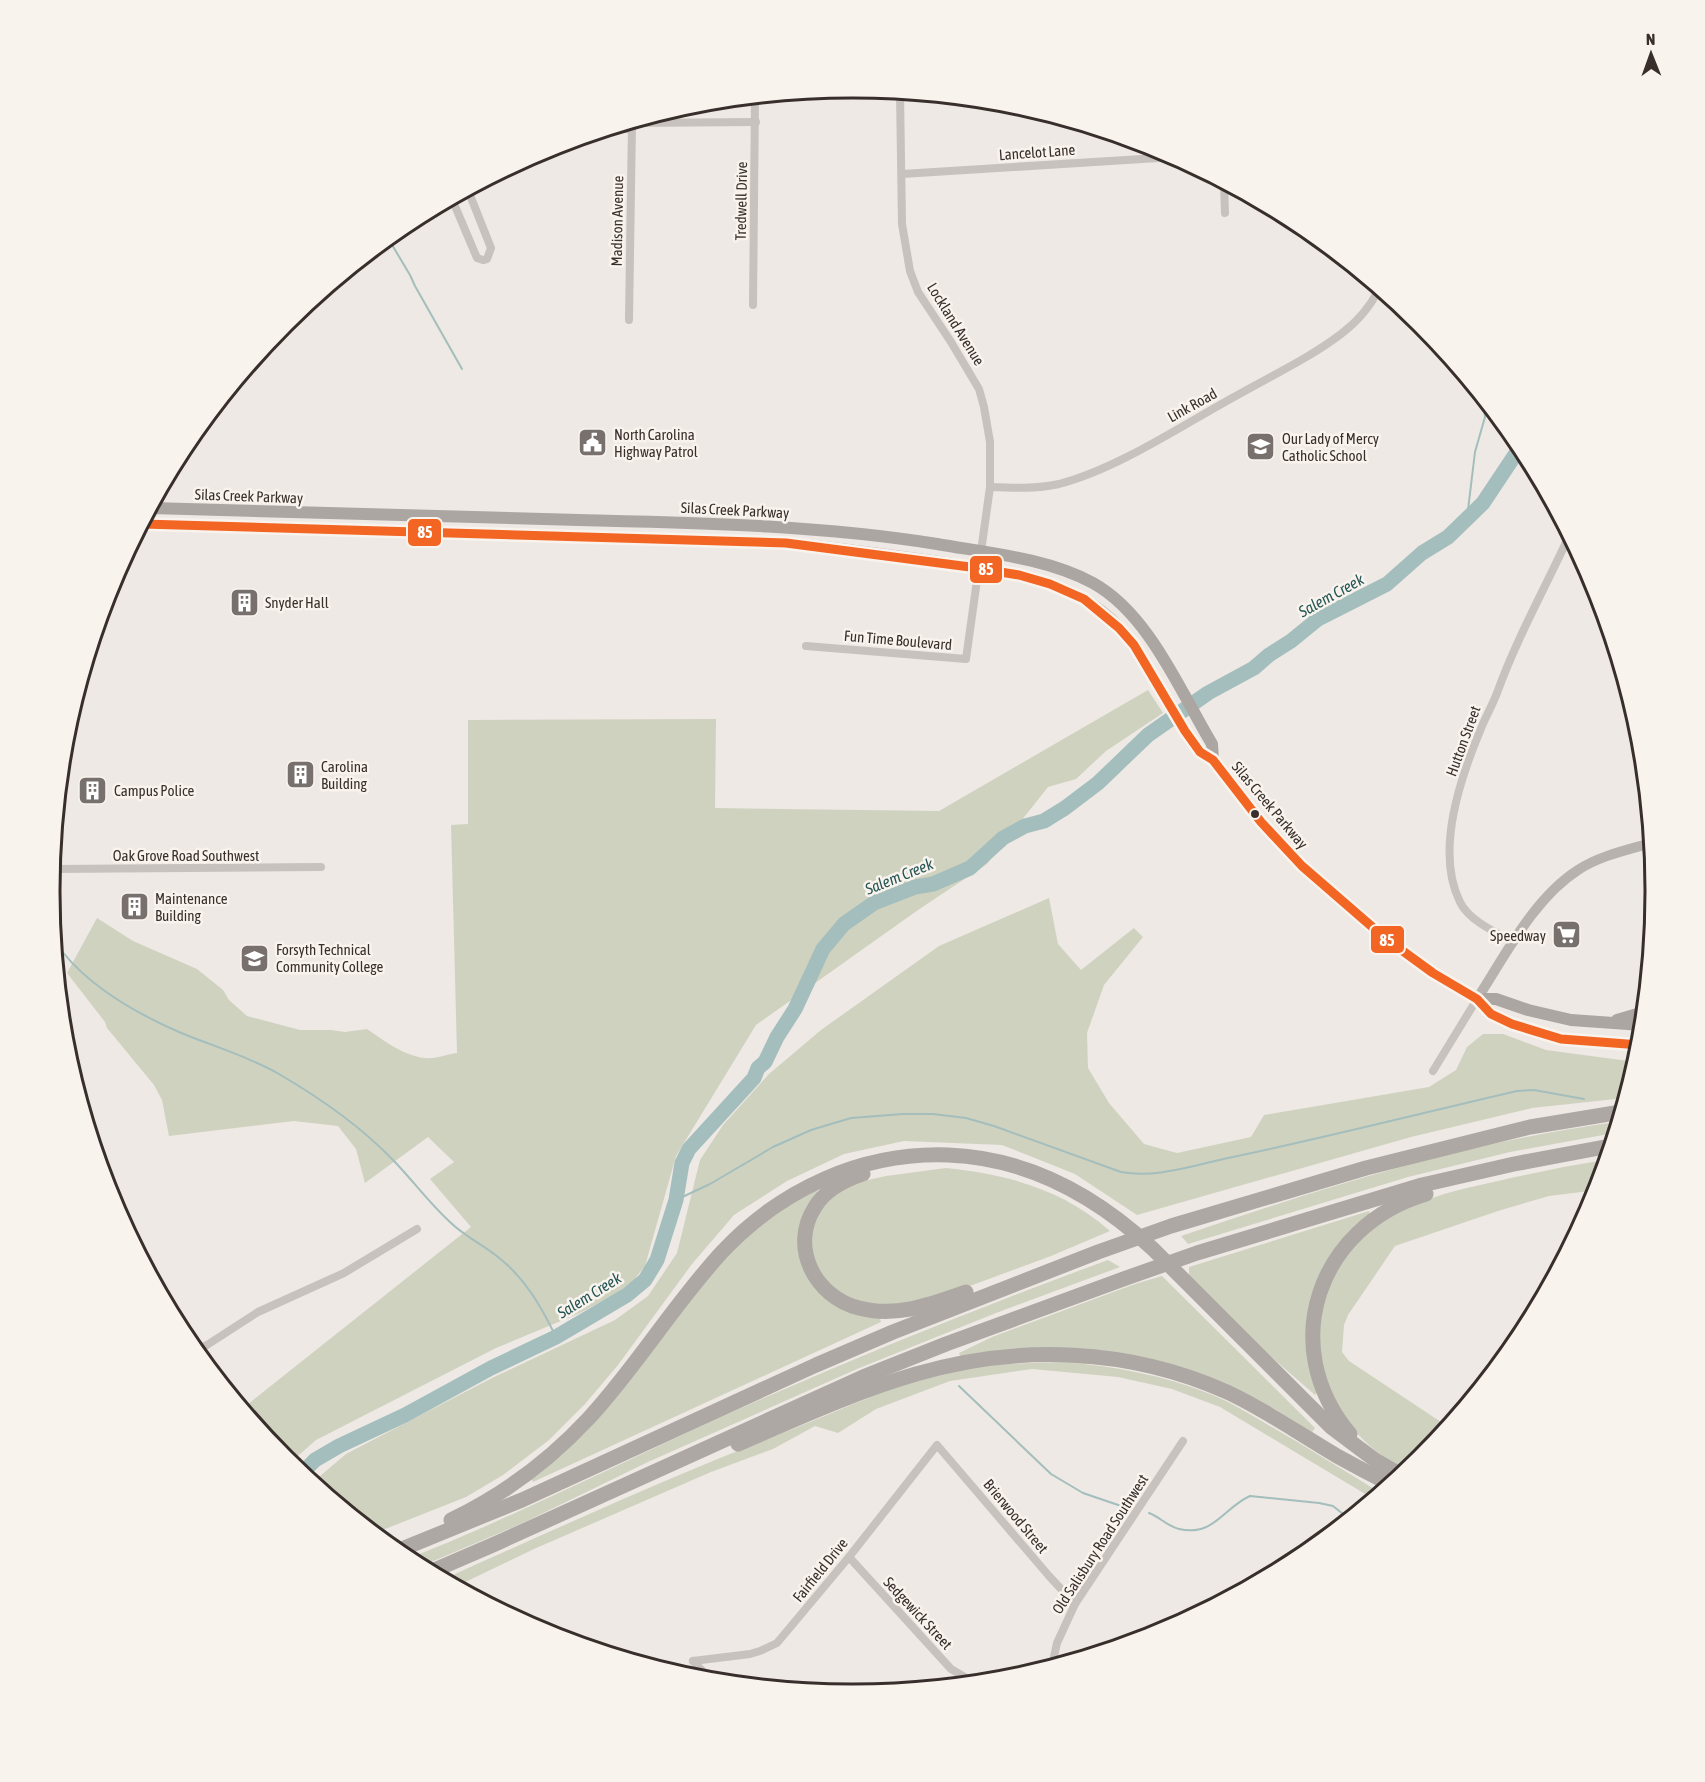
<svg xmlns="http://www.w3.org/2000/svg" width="1705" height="1782" viewBox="0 0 1705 1782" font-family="'Asap Condensed',sans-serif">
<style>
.green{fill:#d0d2c0}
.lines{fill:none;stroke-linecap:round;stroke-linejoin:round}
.stream{stroke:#a3bebc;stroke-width:2}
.river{stroke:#a3bebc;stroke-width:15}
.street{stroke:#c7c2be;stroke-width:8}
.secondary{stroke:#b8b2ae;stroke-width:10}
.primary{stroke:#aca6a3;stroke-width:12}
.highway{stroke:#ada8a4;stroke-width:15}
.bus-1-casing{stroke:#f9f3ee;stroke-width:14}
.bus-1{stroke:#f26522;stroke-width:9}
.bus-dot{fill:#382f2c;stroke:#f9f3ee;stroke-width:2}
.labels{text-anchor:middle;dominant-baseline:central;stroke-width:5;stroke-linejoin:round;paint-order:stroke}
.street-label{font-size:15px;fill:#382f2c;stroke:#f9f3ee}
.poi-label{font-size:15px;fill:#382f2c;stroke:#f9f3ee;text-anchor:start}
.water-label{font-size:16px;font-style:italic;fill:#255656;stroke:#f9f3ee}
.rim{fill:none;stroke:#382f2c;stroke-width:3}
.line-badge{stroke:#f9f3ee;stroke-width:2}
.badge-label{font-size:16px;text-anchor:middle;font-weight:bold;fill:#fff}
</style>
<rect width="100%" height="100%" fill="#eee9e4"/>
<g class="green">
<path d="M1148 690 1163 713 1106 751 1076 779 1048 787 987 864 918 910 756 1025 676 1156 645 1266 633 1281 617 1293 580 1313 496 1348 316 1440 290 1463 284 1459 243 1408 471 1227 430 1179 454 1162 428 1137 365 1183 356 1149 338 1126 294 1121 169 1136 162 1100 154 1085 107 1028 105 1022 67 973 97 918 133 941 197 969 223 990 229 1000 247 1016 300 1030H331L345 1032 367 1029C386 1042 409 1060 433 1058 441 1057 449 1054 457 1053L451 825 468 824V720L716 719 715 808 939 811Z"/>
<polygon points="1049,898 1058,944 1081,970 1134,928 1143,937 1104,985 1087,1033 1088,1068 1109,1103 1144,1144 1177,1153 1251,1137 1264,1115 1429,1087 1456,1070 1467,1047 1483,1034 1503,1034 1546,1050 1636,1062 1625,1098 1532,1108 1411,1137 1137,1215 1075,1174 1002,1145 904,1141 844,1154 787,1181 734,1215 692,1264 618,1365 585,1404 549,1440 503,1475 466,1497 375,1533 313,1482 346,1454 490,1379 615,1320 648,1296 677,1253 700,1160 723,1125 769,1074 821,1030 939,946"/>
<path d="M1617 1122 1614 1133 1510 1152 1408 1177 1188 1244 1181 1236C1323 1188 1469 1141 1617 1122Z"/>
<path d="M1606 1160 1597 1190 1549 1196 1498 1211 1395 1246 1348 1315 1344 1325 1342 1352 1349 1361 1447 1426 1420 1459 1406 1470C1364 1450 1330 1409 1322 1363 1316 1333 1319 1311 1331 1283 1335 1275 1338 1265 1343 1258 1383 1207 1438 1194 1498 1181 1534 1173 1570 1165 1606 1160Z"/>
<path d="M946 1168C1006 1174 1063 1189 1110 1231L1051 1256 932 1300 906 1306 858 1303 835 1292 813 1261 811 1230 821 1208 837 1191 868 1180 886 1176Z"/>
<polygon points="816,1190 820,1195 813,1204 807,1272 880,1318 881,1322 533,1482 531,1478 732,1250 769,1216"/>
<polygon points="1369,1211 1370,1217 1321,1278 1318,1392 1315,1395 1259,1346 1189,1275 1189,1267"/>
<path d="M1108 1260 1120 1267 996 1313 857 1369 648 1462 525 1522 424 1565 420 1566 407 1559C514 1517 616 1465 721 1417 848 1360 977 1308 1108 1260Z"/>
<polygon points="1162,1276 1315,1428 1312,1432 1275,1409 1185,1369 961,1357 959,1353 992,1337 1135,1284"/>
<path d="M1063 1362C1113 1366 1163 1375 1210 1394 1231 1402 1251 1415 1270 1426 1307 1447 1343 1470 1379 1492L1372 1498 1220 1407 1172 1389 1118 1377 1032 1369 950 1381 876 1409 838 1433 815 1426 773 1449 711 1472 534 1549 457 1586 444 1579C553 1530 663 1480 775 1436 836 1413 898 1381 963 1369 996 1363 1030 1363 1063 1362Z"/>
</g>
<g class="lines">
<g class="stream">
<polyline points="388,238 410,275 415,286 462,369"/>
<polyline points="1467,518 1475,452 1485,417 1483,400"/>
<path d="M55 942C84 984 133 1012 179 1032 212 1046 248 1056 279 1074 320 1098 358 1124 391 1158 412 1179 428 1202 450 1222 464 1236 482 1244 498 1257 525 1278 541 1306 556 1337"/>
<path d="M676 1200 710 1184 773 1147 811 1130 851 1118 903 1114H933L966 1118 994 1126 1121 1172C1157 1179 1197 1164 1233 1157 1328 1137 1422 1113 1517 1091L1534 1090 1584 1099"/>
<polyline points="959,1386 1051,1474 1083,1493 1124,1507"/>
<path d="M1149 1513C1160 1517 1167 1526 1179 1529 1214 1537 1223 1508 1250 1496L1319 1503 1333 1506 1348 1518"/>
</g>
<polyline class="river" points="302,1473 315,1460 339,1446 405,1415 491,1368 556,1337 627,1295 645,1280 657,1260 676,1200 682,1163 689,1149 754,1078 758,1068 765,1062 777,1037 795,1009 823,949 844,924 874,903 915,887 933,884 970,868 1003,838 1025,826 1044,821 1065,808 1098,783 1148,735 1208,693 1254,668 1269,655 1291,641 1318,619 1387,584 1422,553 1448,537 1483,503 1521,446"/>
<g class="street">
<polyline points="632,123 756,122"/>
<polyline points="610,129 632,129"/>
<polyline points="902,174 1174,157"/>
<polyline points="1224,184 1225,213"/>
<polyline points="452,199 477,258 483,260 487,259 491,248 468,190"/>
<polyline points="753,305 755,98"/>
<polyline points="629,320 632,123"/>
<path d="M990 487C1013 488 1036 489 1059 484 1117 469 1181 426 1234 397 1269 377 1308 359 1341 334 1357 322 1370 307 1379 289"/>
<polyline points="806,646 966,659 990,487 990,442 984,407 979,389 951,342 918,292 910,271 902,224 900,93"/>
<polyline points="52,869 321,867"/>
<path d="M1514 942C1497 933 1469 921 1460 902 1435 852 1460 779 1480 731 1485 718 1492 706 1497 693 1516 640 1545 588 1569 536"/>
<polyline points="1433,1071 1477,999"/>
<polyline points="185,1337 193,1343 196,1350"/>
<polyline points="196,1349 207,1345 258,1312 344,1273 417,1229"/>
<polyline points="849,1557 951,1669 973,1682"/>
<polyline points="693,1661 750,1654 760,1651 777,1643 849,1557 937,1445 1049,1576 1075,1604"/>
<polyline points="693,1661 711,1680"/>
<polyline points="1052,1666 1057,1643 1075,1604 1183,1441"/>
</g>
<path class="secondary" d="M1477 999C1505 956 1534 898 1578 870 1599 856 1627 850 1651 843"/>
<g class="primary">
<path d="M151 508C294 512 436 516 579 520 699 523 818 525 937 544 988 553 1047 558 1093 583 1149 614 1180 691 1212 744L1213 760"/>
<path d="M142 524 786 543C837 548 888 555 939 562 978 568 1028 574 1064 589 1092 601 1116 621 1134 645L1185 731 1200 752 1213 760 1261 822 1302 866 1385 938 1433 973 1477 999 1491 1014 1512 1024 1561 1039 1640 1045"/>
<polyline points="1477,999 1496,999 1528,1010 1571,1020 1642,1025"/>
<polyline points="1617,1020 1644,1012"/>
</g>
<g class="highway">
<path d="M863 1174C845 1180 825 1190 815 1207 789 1247 815 1297 859 1308 896 1318 932 1304 966 1292"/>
<path d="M1350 1434C1276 1346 1318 1226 1426 1194"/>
<path d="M738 1444C794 1420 857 1391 916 1374 1019 1344 1129 1348 1227 1392 1266 1410 1301 1435 1337 1456 1355 1466 1372 1475 1390 1484"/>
<path d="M451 1520C503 1495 550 1460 589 1418 637 1366 674 1304 722 1252 781 1189 862 1152 948 1155 1029 1158 1096 1196 1153 1249L1331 1427 1375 1460 1401 1475"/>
<polyline points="397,1551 522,1500 816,1365 893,1332 1098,1252 1171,1226 1366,1168 1530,1127 1621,1112"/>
<polyline points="430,1572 495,1544 863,1377 946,1344 1129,1277 1197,1253 1422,1185 1514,1164 1610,1146"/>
</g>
<defs>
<polyline id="bus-1" points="143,524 786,543 970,567 1019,575 1050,584 1084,599 1119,628 1134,645 1185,731 1200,752 1213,760 1261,822 1302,866 1385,938 1433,973 1477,999 1491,1014 1512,1024 1561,1039 1640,1045"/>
</defs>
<use href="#bus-1" class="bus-1-casing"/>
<use href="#bus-1" class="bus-1"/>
</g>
<defs>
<symbol id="civic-square" viewBox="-11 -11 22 22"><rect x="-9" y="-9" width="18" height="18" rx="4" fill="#78706c" stroke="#f9f3ee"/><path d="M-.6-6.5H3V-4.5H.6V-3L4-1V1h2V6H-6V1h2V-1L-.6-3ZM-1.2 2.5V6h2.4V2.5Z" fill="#fff"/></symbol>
<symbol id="school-square" viewBox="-11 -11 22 22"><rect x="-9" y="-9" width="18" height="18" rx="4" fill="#78706c" stroke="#f9f3ee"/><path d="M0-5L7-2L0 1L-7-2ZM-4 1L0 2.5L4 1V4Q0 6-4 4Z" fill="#fff"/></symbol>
<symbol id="building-square" viewBox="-11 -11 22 22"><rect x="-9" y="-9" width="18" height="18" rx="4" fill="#78706c" stroke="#f9f3ee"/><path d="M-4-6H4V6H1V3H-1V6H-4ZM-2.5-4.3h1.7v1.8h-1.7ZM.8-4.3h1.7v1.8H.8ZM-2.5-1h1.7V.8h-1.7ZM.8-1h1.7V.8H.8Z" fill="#fff"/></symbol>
<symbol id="supermarket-square" viewBox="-11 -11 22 22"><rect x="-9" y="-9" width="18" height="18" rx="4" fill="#78706c" stroke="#f9f3ee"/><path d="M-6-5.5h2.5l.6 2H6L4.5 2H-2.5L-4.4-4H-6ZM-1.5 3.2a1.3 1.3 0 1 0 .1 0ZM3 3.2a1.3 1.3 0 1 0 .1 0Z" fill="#fff"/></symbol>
<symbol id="university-square" viewBox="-11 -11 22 22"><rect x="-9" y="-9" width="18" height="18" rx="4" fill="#78706c" stroke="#f9f3ee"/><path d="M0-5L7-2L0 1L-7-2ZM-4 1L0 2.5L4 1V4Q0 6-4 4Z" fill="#fff"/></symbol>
</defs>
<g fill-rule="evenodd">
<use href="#civic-square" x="576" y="426" width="33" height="33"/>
<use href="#school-square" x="1244" y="430" width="33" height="33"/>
<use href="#building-square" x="228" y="586" width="33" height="33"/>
<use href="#building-square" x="284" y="758" width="33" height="33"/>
<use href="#building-square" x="76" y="774" width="33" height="33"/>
<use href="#building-square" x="118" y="890" width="33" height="33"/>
<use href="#supermarket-square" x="1550" y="918" width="33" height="33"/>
<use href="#university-square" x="238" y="942" width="33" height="33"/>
</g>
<circle class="bus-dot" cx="1255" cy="814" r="5"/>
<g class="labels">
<g class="street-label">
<text transform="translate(1037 152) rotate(-4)">Lancelot Lane</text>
<text transform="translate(741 201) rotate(-89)">Tredwell Drive</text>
<text transform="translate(617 221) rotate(-89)">Madison Avenue</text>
<text transform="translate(956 324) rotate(58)">Lockland Avenue</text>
<text transform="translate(1192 405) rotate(-29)">Link Road</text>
<text transform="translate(249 496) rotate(2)">Silas Creek Parkway</text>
<text transform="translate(735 510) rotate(3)">Silas Creek Parkway</text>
<text transform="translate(898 640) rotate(5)">Fun Time Boulevard</text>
<text transform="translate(1463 741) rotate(-70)">Hutton Street</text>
<text transform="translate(1270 805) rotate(50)">Silas Creek Parkway</text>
<text x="186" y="855">Oak Grove Road Southwest</text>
<text transform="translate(1016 1516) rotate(50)">Brierwood Street</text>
<text transform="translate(1100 1544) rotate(-57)">Old Salisbury Road Southwest</text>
<text transform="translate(820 1570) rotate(-51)">Fairfield Drive</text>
<text transform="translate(918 1613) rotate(47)">Sedgewick Street</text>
</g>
<g class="poi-label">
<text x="614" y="434">North Carolina<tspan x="614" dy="17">Highway Patrol</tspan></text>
<text x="1282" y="438">Our Lady of Mercy<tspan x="1282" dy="17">Catholic School</tspan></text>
<text x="265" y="602">Snyder Hall</text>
<text x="321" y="766">Carolina<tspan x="321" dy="17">Building</tspan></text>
<text x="114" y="790">Campus Police</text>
<text x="155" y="898">Maintenance<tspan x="155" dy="17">Building</tspan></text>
<text x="1546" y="935" text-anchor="end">Speedway</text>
<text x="276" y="949">Forsyth Technical<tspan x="276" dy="17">Community College</tspan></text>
</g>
<g class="water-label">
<text transform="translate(1331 595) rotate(-29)">Salem Creek</text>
<text transform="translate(899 876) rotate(-22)">Salem Creek</text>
<text transform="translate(589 1295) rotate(-32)">Salem Creek</text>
</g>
</g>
<path d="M0 0H1705V1782H0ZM852 98H853A792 792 0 0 1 1645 890V892A792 792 0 0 1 853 1684H852A792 792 0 0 1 60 892V890A792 792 0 0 1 852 98Z" fill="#f9f3ee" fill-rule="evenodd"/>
<path class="rim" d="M852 98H853A792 792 0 0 1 1645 890V892A792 792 0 0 1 853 1684H852A792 792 0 0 1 60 892V890A792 792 0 0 1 852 98Z"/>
<g class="line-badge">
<rect x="407" y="518" width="35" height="29" rx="6" fill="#f26522"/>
<rect x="969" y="555" width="34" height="29" rx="6" fill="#f26522"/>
<rect x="1370" y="925" width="35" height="29" rx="6" fill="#f26522"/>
</g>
<g class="badge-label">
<text x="425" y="538">85</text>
<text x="986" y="575">85</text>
<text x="1387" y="946">85</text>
</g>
<g transform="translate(1651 54) rotate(359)" stroke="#f9f3ee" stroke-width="4.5" paint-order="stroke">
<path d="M0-4.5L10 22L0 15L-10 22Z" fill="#382f2c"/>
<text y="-9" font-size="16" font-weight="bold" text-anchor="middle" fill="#382f2c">N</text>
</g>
</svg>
